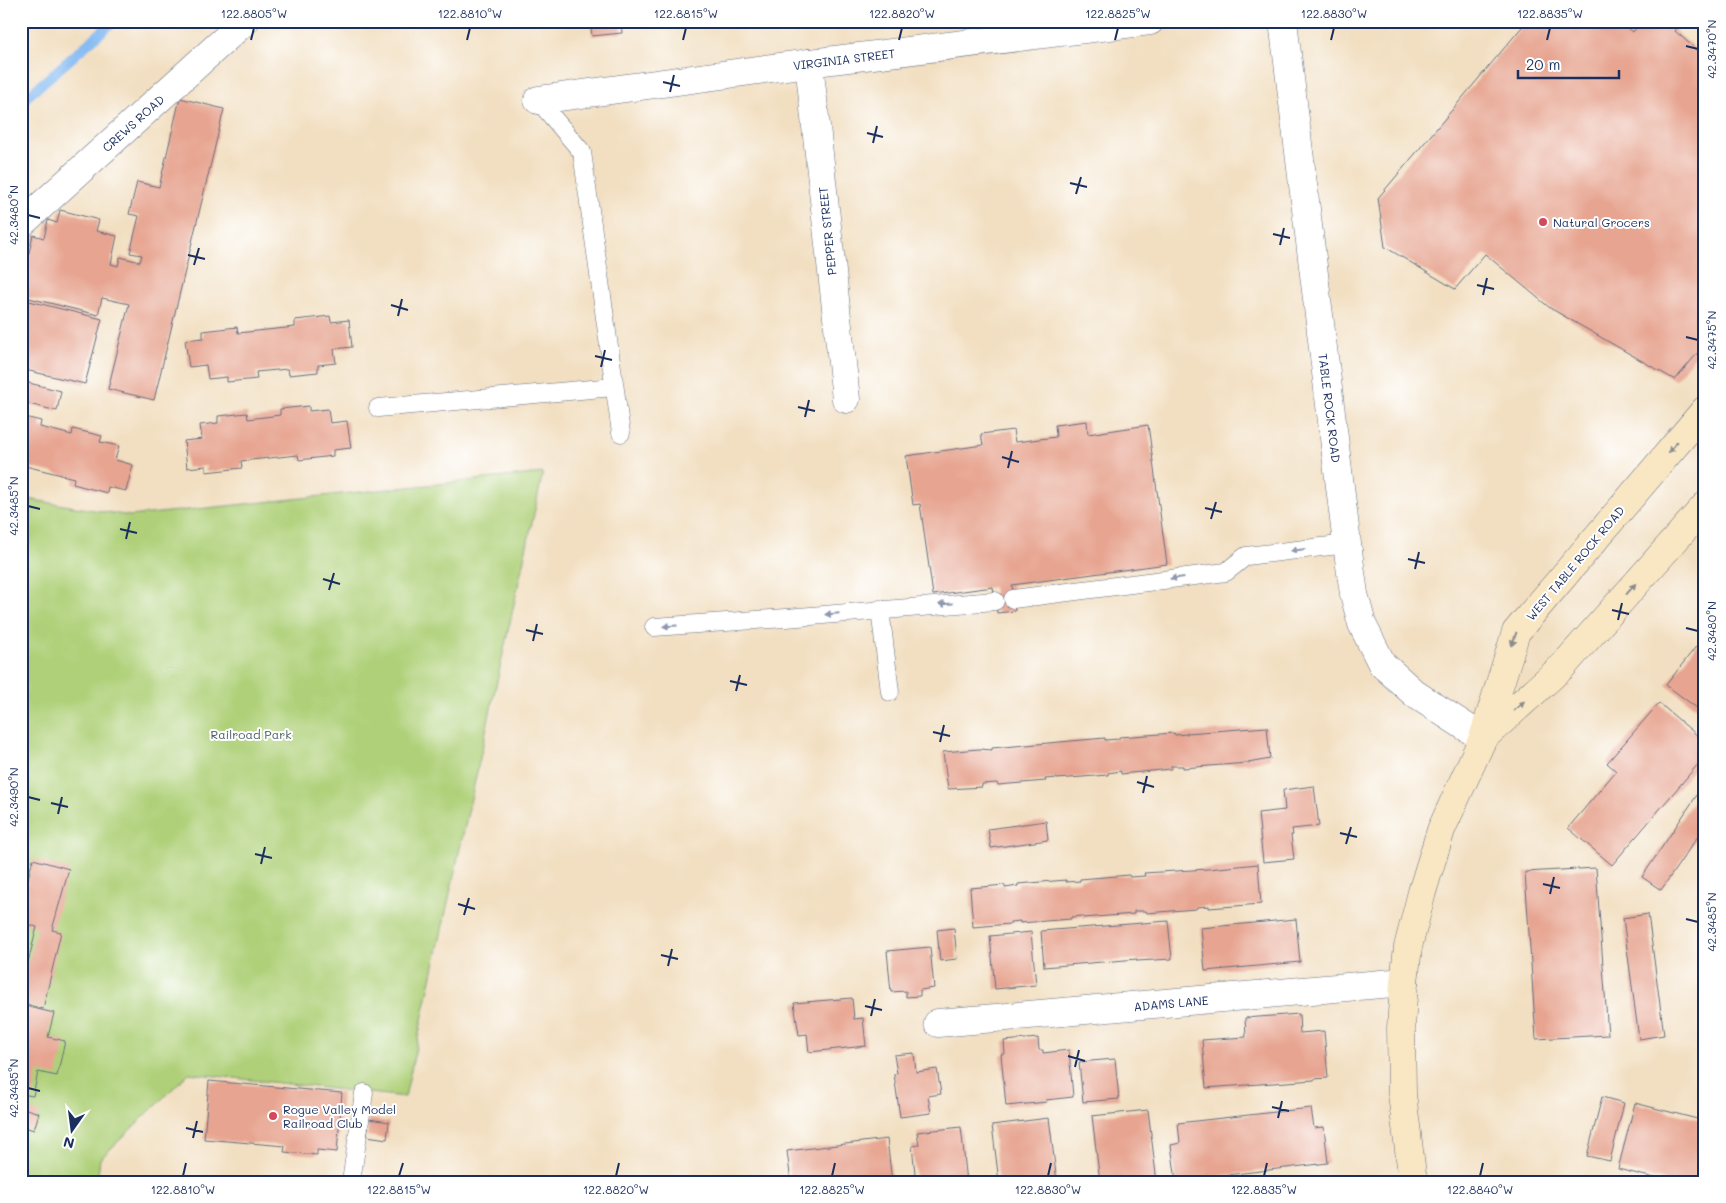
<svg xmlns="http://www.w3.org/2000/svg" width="1726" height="1203" viewBox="0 0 1726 1203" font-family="Mali,sans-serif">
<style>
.green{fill:#afd078;stroke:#65806b}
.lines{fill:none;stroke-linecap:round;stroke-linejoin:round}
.stream{stroke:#81b8f1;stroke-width:10}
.building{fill:#e7a591}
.lane-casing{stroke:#666d81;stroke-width:19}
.street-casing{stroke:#666d81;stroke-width:29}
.secondary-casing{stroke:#666d81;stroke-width:29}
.lane{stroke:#fff;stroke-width:18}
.street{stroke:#fff;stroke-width:28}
.secondary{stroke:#f9e7c3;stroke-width:28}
.oneway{fill:#8a8b90}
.oneway2{fill:#8d97ae}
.ticks{fill:none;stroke:#1b2f5e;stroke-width:2}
.poi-dot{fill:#d1495b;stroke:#fff;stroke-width:2}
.labels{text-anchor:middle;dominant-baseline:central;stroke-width:4;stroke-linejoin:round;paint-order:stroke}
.street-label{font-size:12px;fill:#1b2f5e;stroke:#fff}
.poi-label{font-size:12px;fill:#1b2f5e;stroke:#fff;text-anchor:start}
.park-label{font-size:12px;fill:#475f66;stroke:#fff}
.neatline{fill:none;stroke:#1b2f5e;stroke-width:2}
.ticks-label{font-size:12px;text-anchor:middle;fill:#1b2f5e}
</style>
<rect width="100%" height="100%" fill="#fff"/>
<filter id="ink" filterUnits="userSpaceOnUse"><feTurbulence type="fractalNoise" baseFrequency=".02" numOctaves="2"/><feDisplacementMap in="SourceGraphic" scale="10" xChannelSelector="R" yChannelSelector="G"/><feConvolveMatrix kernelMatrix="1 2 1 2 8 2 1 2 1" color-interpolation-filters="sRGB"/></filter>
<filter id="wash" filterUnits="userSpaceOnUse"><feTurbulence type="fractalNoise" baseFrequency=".0096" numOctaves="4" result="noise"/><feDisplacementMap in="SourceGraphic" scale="20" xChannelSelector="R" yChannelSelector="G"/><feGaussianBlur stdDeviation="1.12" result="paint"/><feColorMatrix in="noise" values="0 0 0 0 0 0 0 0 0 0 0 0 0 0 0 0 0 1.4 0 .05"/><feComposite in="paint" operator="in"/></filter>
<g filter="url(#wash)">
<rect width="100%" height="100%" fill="#f2dfc1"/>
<polygon class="green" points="543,473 405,1097 189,1073 100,1159 97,1182 21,1182 21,498 130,516"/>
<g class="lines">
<polyline class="stream" points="21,102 114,21"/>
</g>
<g id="blocks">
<g class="building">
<polygon points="590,21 621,21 622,33 592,36"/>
<polygon points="1527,21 1620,21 1633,32 1642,21 1671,21 1678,27 1675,31 1705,57 1705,344 1675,380 1550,308 1485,254 1455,289 1385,247 1378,198"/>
<polygon points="180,98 224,109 154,400 108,389 129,304 102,298 98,315 21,296 21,256 28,257 33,235 44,238 48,220 57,223 60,210 99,220 96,231 117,236 111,264 118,266 120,257 140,262 142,255 130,253 139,216 129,214 137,182 159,187"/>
<polygon points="21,299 102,319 85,384 21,369"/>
<polygon points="330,316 331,322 349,320 352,347 334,349 336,363 318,365 318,372 289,375 288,369 256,372 257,379 227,382 227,377 208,379 206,365 189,367 185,340 203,338 203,331 237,327 238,333 295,327 295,320"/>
<polygon points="21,381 61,391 57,411 21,402"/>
<polygon points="309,406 309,411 328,409 330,423 347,421 351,448 333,450 333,456 299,460 298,455 241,461 242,468 206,472 206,466 187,468 184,441 202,439 200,425 218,423 218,416 247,413 248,419 280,415 280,409"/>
<polygon points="21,416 41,421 40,427 72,435 73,429 102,436 100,442 119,446 115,460 133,465 126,491 108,487 107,493 73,484 74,478 21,465"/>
<polygon points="1087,421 1088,434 1148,425 1167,564 1012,585 1015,611 997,613 993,587 933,595 920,504 913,505 906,456 983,445 981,434 1013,430 1015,442 1056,437 1055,425"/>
<polygon points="1705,635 1705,714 1666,685"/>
<polygon points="1659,703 1705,742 1705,756 1612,865 1568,828 1616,771 1607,763"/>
<polygon points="1267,727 1270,759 1248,763 1183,768 1183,766 1171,766 1171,769 1121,774 1121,771 1108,773 1108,775 1057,779 1057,778 1045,779 1046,781 998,785 997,783 982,784 982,787 948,789 943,752 979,749 992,750 992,748 1105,738 1105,740 1119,739 1119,737 1174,733 1175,735 1187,734 1187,733"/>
<polygon points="1705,783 1705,826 1661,890 1642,877"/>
<polygon points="1314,786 1319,826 1292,829 1293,835 1291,835 1294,859 1263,862 1258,813 1285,810 1283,790"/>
<polygon points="1046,821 1048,840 991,848 988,829"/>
<polygon points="33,859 69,869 52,930 61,932 43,1009 21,1003 21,989 37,927 21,923 21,905"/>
<polygon points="1258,864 1261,904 1209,908 1209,906 1197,907 1196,909 1147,913 1146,911 1134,911 1134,914 1083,918 1083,916 1071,917 1071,919 1020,923 1020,921 1010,922 1010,924 973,927 970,888 1005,885 1005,888 1018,886 1018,884 1066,880 1066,882 1080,881 1080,879 1129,875 1130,877 1145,876 1144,873 1208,869"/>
<polygon points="1596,868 1608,1035 1536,1039 1525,872"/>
<polygon points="1648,914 1664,1035 1639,1039 1623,918"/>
<polygon points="1296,919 1300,962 1205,971 1201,928"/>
<polygon points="1168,921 1172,959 1137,961 1137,959 1044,967 1041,931"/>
<polygon points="954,928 957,959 940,961 937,930"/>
<polygon points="1031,932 1036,985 995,989 990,936"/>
<polygon points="930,947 934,988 920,990 920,996 906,997 906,991 891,992 887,951"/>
<polygon points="852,998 854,1019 863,1018 866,1046 809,1052 807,1034 799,1035 794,1003"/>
<polygon points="21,1005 54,1013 48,1037 65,1041 57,1076 38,1072 33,1096 21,1094"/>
<polygon points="1299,1014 1300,1033 1324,1031 1328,1078 1314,1079 1314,1080 1206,1088 1202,1040 1246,1037 1245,1018"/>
<polygon points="1038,1038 1039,1050 1043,1050 1043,1053 1069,1050 1073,1097 1046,1100 1047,1102 1006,1106 1001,1054 1005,1054 1004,1041"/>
<polygon points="914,1053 916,1072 937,1069 941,1094 928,1096 931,1113 900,1117 894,1074 897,1073 894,1055"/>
<polygon points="1115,1059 1119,1099 1083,1102 1079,1062"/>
<polygon points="209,1081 342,1093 337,1152 317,1150 317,1155 284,1152 285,1146 204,1139"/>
<polygon points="1602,1097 1624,1103 1610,1161 1587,1156"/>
<polygon points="1635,1103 1705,1121 1705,1182 1670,1182 1618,1169"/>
<polygon points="23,1108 39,1113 34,1130 21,1126"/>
<polygon points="1311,1108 1314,1128 1324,1127 1328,1163 1176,1181 1171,1145 1180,1143 1178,1123"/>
<polygon points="1148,1110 1157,1182 1100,1182 1092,1116"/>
<polygon points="1049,1118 1057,1182 999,1182 992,1125"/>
<polygon points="369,1119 389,1122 387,1139 367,1136"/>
<polygon points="961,1127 967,1182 916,1182 912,1146 919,1145 917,1132"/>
<polygon points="887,1139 892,1182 791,1182 787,1151"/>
</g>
</g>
</g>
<g filter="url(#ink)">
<use href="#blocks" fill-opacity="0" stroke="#666d81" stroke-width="1"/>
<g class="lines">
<defs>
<g id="lane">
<polyline points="538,100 582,152 621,433"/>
<polyline points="378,408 614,387"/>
<polyline points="1013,599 1226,572 1246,556 1347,544"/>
<polyline points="880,609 890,692"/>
<polyline points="654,627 786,618 995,601"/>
<polyline points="351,1182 364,1093"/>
</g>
<g id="street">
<polyline points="1283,21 1347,544 1354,594 1362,624 1382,664 1415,694 1483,738"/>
<polyline points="809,63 846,399"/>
<polyline points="538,100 809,63 1150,21"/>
<polyline points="21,224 245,21"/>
<polyline points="938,1023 1404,982"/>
</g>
<g id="secondary">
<polyline points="1484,737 1563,666 1705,506"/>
<polyline points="1413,1182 1402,1094 1401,1028 1404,982 1408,947 1422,892 1441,830 1483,738 1516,632 1705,410"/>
</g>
</defs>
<use href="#lane" class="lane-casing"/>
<use href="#street" class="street-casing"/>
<use href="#secondary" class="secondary-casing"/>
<use href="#lane" class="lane"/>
<use href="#street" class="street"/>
<use href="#secondary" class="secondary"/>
</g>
<defs><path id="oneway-solid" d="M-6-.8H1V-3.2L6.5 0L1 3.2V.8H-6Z" transform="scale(1.25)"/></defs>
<g class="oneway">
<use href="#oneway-solid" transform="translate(1673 447) rotate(130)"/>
<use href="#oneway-solid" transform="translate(1631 589) rotate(-49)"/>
<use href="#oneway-solid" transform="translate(1514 639) rotate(110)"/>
<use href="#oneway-solid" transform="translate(1519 706) rotate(-42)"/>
</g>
<g class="oneway2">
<use href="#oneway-solid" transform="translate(1298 550) rotate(173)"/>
<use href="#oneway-solid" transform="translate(1177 578) rotate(173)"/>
<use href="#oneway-solid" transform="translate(946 604) rotate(176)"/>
<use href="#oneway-solid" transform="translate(832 614) rotate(175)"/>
<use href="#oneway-solid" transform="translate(670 626) rotate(176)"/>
</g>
</g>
<path class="ticks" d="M251 40 254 28M467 40 470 28M683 40 686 28M899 40 902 28M1115 40 1118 28M1331 40 1334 28M1547 40 1550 28M1686 46 1698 49M663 82 680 86M670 92 674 75M867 133 883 137M873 143 877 126M1070 183 1087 187M1076 194 1081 177M28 215 40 218M1273 234 1290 238M1280 245 1284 228M188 255 205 259M194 265 199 248M1477 285 1494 289M1483 295 1487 278M391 305 408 310M398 316 402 299M1686 337 1698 340M595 356 612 360M601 367 605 350M798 407 815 411M805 417 809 400M1002 457 1019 462M1008 468 1012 451M28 506 40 509M1205 508 1222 512M1211 519 1216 502M120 529 137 533M126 539 130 522M1408 559 1425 563M1415 569 1419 552M323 579 340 584M329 590 334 573M1612 610 1629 614M1618 620 1622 603M1686 628 1698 631M526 630 543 634M533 641 537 624M730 681 747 685M736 691 740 675M933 732 950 736M940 742 944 725M1137 782 1154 787M1143 793 1147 776M28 797 40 800M51 803 68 807M58 814 62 797M1340 833 1357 837M1346 844 1351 827M255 854 272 858M261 864 265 847M1543 884 1560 888M1550 894 1554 877M458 904 475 909M464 915 469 898M1686 919 1698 922M661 955 678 959M668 966 672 949M865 1006 882 1010M871 1016 875 999M1068 1056 1085 1061M1075 1067 1079 1050M28 1088 40 1091M1272 1107 1289 1111M1278 1118 1282 1101M186 1128 203 1132M193 1138 197 1121M183 1176 186 1163M399 1176 403 1163M616 1176 619 1163M832 1176 835 1163M1048 1176 1051 1163M1264 1176 1267 1163M1480 1176 1483 1163"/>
<g class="poi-dot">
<circle cx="1543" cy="222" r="5"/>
<circle cx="273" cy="1116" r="5"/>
</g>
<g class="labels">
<g class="street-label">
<text transform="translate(844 59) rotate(-7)">VIRGINIA STREET</text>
<text transform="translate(133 123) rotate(-42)">CREWS ROAD</text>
<text transform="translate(827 231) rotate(-96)">PEPPER STREET</text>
<text transform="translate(1330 408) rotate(83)">TABLE ROCK ROAD</text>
<text transform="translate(1575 563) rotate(-50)">WEST TABLE ROCK ROAD</text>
<text transform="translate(1171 1003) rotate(-5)">ADAMS LANE</text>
</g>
<g class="poi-label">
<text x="1553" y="222">Natural Grocers</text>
<text x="283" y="1109">Rogue Valley Model<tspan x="283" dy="14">Railroad Club</tspan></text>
</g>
<g class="park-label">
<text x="251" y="734">Railroad Park</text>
</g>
</g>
<rect width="1726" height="1203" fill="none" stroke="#fff" stroke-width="55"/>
<g transform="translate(72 1130) rotate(194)" stroke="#ffffff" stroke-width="4" paint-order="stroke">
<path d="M0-4L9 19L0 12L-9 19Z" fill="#1b2f5e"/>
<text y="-8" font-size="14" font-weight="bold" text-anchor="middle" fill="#1b2f5e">N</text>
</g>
<path d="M1518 70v8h101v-8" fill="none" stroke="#1b2f5e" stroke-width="2.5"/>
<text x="1526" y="70" font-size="15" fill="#1b2f5e" stroke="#ffffff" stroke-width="4" paint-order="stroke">20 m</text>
<rect x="28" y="28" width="1670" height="1148" class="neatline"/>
<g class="ticks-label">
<text x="254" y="18">122.8805°W</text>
<text x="470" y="18">122.8810°W</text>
<text x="686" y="18">122.8815°W</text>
<text x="902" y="18">122.8820°W</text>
<text x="1118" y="18">122.8825°W</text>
<text x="1334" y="18">122.8830°W</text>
<text x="1550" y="18">122.8835°W</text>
<text transform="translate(1712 49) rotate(-90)" y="4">42.3470°N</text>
<text transform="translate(14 215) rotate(-90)" y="4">42.3480°N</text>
<text transform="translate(1712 340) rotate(-90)" y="4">42.3475°N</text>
<text transform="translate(14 506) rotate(-90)" y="4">42.3485°N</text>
<text transform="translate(1712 631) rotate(-90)" y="4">42.3480°N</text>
<text transform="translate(14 797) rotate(-90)" y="4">42.3490°N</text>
<text transform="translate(1712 922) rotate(-90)" y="4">42.3485°N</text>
<text transform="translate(14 1088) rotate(-90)" y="4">42.3495°N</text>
<text x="183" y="1194">122.8810°W</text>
<text x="399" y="1194">122.8815°W</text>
<text x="616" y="1194">122.8820°W</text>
<text x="832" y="1194">122.8825°W</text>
<text x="1048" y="1194">122.8830°W</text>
<text x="1264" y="1194">122.8835°W</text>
<text x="1480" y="1194">122.8840°W</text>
</g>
</svg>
